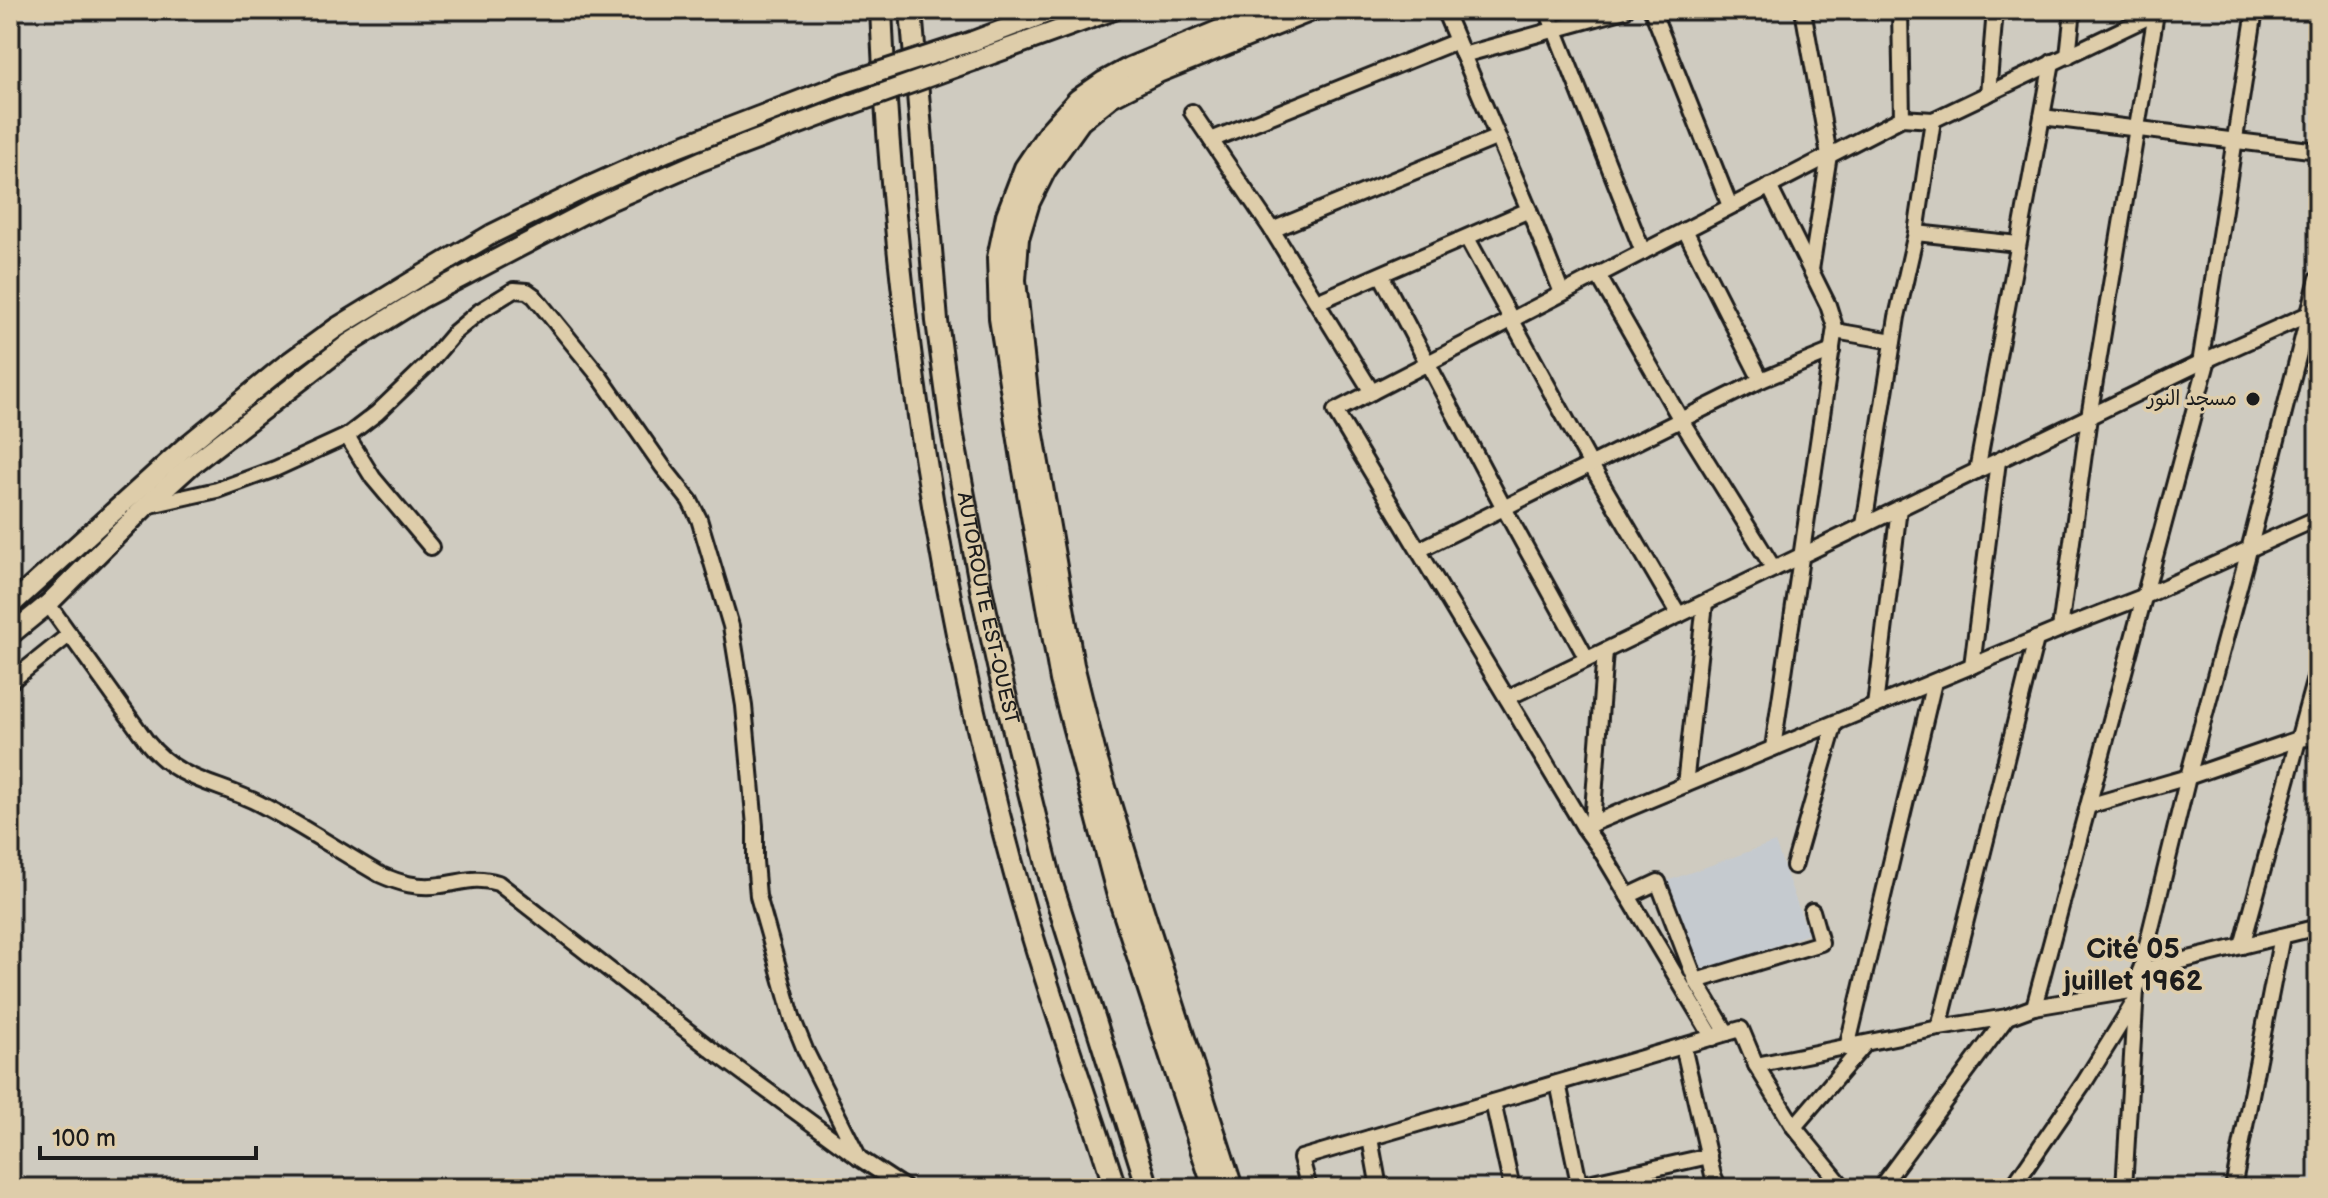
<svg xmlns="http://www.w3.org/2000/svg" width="2328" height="1198" viewBox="0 0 2328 1198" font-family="'Balsamiq Sans','Playpen Sans Arabic',sans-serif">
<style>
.built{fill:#c5cacf}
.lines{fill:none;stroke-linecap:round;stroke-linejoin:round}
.minor-casing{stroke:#1c1c1c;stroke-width:20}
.major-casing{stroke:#1c1c1c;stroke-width:24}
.highway-casing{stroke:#1c1c1c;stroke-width:26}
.minor{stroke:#decdaa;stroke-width:14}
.major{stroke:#decdaa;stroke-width:18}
.highway{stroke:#decdaa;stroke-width:20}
.major-bridge-casing{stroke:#1c1c1c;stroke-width:24;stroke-linecap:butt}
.major-bridge{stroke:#decdaa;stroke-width:18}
.poi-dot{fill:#1c1c1c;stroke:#decdaa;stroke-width:3}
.labels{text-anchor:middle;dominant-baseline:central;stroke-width:7;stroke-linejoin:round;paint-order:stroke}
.poi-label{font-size:20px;fill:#1c1c1c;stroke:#decdaa;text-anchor:end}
.street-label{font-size:20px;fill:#1c1c1c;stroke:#decdaa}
.district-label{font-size:28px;font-weight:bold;fill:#1c1c1c;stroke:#decdaa}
</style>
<rect width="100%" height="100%" fill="#cfcbc0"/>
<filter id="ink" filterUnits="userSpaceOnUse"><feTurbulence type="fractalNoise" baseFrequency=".0125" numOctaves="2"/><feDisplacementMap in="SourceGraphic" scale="16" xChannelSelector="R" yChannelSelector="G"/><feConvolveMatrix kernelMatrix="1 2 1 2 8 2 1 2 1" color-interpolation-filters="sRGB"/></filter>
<g filter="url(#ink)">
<polygon class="built" points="1775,842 1808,934 1700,974 1667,881"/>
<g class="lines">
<defs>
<g id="minor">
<polyline points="1547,10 1643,252"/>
<polyline points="1652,10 1730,206"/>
<polyline points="1803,10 1829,155 1811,270"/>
<polyline points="1900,10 1902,118"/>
<polyline points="1463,55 1625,10"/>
<polyline points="2068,56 2073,10"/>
<polyline points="1988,94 1995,10"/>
<polyline points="1192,112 1272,230 1372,392"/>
<polyline points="2042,117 2318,151"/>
<polyline points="1211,140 1457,41"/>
<polyline points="1769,186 1828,305 1835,327 1773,748"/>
<polyline points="1529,210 1562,293"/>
<polyline points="1272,230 1498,137"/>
<polyline points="1685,230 1761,380"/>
<polyline points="1916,233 2018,244"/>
<polyline points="1467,238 1591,465 1679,615"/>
<polyline points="1381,275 1504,508 1587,659"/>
<polyline points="1598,275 1681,420 1774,569"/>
<polyline points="1317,302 1529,210 1444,10"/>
<polyline points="1835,331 1893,341"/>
<polyline points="2200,364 2255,10"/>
<polyline points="347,436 373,478 431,547"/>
<polyline points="1977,471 2052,62"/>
<polyline points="146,506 217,490 275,469 347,436 377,413 426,366 455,332 480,311 514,290 527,291 534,296 600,377 663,467 690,501 699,519 731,626 744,706 755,826 755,861 758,896 793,1020 806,1052 859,1158"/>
<polyline points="1864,525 1897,317 1916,233 1933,120"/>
<polyline points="1419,550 1761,380 1832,351"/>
<path d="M48 604 147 742C179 782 217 782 260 804 301 825 339 851 379 874 399 883 419 889 441 885 464 882 475 876 498 883L712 1050 859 1158 905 1188"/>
<polyline points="2060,629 2089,417 2156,13"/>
<polyline points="1972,666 1998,461"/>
<polyline points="10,682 70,634"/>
<polyline points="1507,698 2208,359 2311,313"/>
<polyline points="1875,706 1899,508"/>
<polyline points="1685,785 1705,603"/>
<polyline points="2088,806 2188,777 2298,739 2318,737"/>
<polyline points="1592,824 1605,651"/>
<polyline points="1584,827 2060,629 2145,596 2318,518"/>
<polyline points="1794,866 1835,723"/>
<polyline points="1628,896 1658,882 1696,981 1727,1033 1741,1029 1756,1065 1794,1127 1844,1188"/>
<polyline points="2242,946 2318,667"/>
<polyline points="2140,971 2318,927"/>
<polyline points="1696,981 1821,943 1812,911"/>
<polyline points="2034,1007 2208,359"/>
<polyline points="1939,1028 2036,639"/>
<polyline points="1713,1038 1600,849 1584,827 1335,411 1902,118 1933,120 2163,10"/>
<polyline points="1683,1046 1713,1175 1719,1188"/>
<polyline points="1847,1048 1934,682"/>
<polyline points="1756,1065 1939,1028 2007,1017 2034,1007 2136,990"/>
<polyline points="1558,1083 1580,1188"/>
<polyline points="1493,1102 1512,1188"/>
<polyline points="1794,1127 1865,1044"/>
<polyline points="1370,1138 1379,1188"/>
<polyline points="1579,1185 1709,1156"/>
<polyline points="1309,1188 1301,1158 1727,1033"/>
<polyline points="1880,1188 2007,1017"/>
<polyline points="2012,1188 2084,1083 2133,1004"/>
<polyline points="2124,1188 2136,990 2188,777 2249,550 2318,278"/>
<polyline points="2233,1188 2282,936"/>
</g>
<g id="major">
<polyline points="973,41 1055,10"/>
<polyline points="976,60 1114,10"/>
<polyline points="10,606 185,447 285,365 336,328 416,279 492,234 588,187 666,152 845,83"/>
<polyline points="10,635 48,604 146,506 190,466 348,344 420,299 598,206 701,161 850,105"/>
</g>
<g id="highway">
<path d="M881 10C894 316 942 623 1027 917 1053 1008 1087 1098 1115 1188"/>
<path id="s1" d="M911 10 937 321 951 425 981 589 998 666 1051 881 1148 1188"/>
<polyline points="1214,1188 1117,892 1061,680 1022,459 1000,318 998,258 1007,215 1025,168 1050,131 1078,100 1104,82 1130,68 1270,10"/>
<polyline points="1232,1188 1132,876 1096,758 1073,665 1029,412 1015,280 1018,238 1029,202 1045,170 1080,121 1111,96 1158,72 1312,10"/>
</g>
</defs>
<use href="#minor" class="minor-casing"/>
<use href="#major" class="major-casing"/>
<use href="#highway" class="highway-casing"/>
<use href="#minor" class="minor"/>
<use href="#major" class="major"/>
<use href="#highway" class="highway"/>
<defs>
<g id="major-bridge">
<polyline points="845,83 973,41"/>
<polyline points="850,105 976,60"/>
</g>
</defs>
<use href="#major-bridge" class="major-bridge-casing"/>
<use href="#major-bridge" class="major-bridge"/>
</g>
</g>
<circle class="poi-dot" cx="2253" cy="399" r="8"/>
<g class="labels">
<g class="poi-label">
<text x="2237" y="399">مسجد النور</text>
</g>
<g class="street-label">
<text stroke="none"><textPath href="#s1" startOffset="604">AUTOROUTE EST-OUEST</textPath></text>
</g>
<g class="district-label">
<text x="2133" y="949">Cité 05<tspan x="2133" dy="32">juillet 1962</tspan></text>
</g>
</g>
<rect width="2328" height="1198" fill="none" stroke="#decdaa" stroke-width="40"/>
<rect x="20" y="20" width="2288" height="1158" fill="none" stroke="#1c1c1c" stroke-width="3" filter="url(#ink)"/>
<path d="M40 1146v12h216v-12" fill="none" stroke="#1c1c1c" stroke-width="4"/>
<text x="52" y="1146" font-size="24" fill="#1c1c1c" stroke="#decdaa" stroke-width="6" paint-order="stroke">100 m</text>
</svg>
